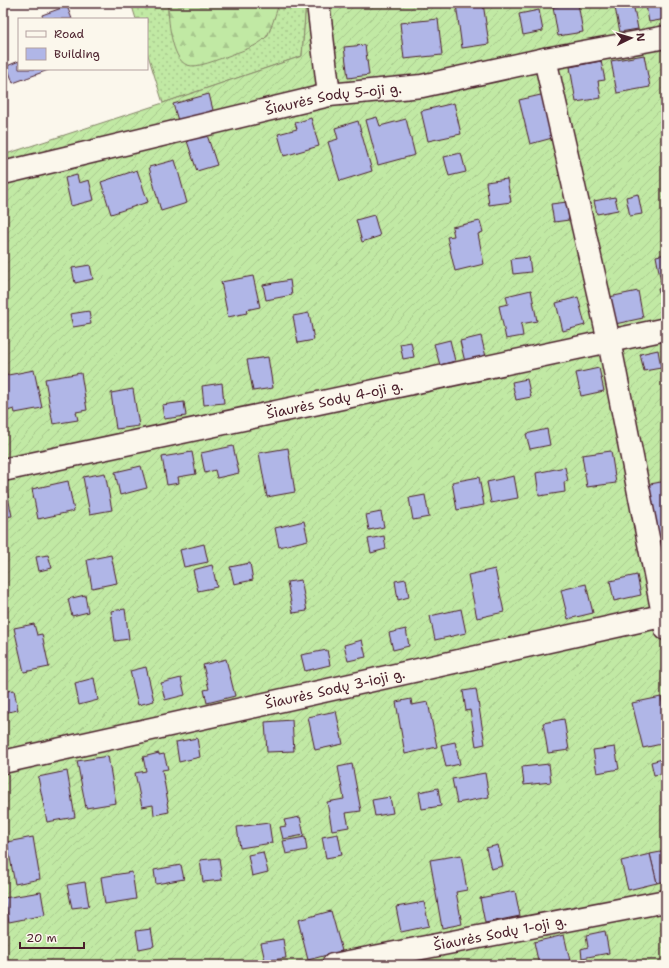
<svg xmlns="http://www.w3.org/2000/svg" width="669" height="968" viewBox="0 0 669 968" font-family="'Shantell Sans',sans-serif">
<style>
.grass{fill:url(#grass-dots);stroke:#868468}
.forest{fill:url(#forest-firs);stroke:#868468}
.garden{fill:url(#garden-furrows);stroke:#868468}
.building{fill:#b0b6e7;stroke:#4a1f2b}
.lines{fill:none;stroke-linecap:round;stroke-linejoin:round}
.street-casing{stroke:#4a1f2b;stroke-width:25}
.street{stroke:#fbf7ec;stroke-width:22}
.labels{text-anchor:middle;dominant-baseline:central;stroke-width:3;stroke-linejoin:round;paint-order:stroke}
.street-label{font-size:14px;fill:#4a1f2b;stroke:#fbf7ec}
</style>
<defs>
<pattern id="grass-dots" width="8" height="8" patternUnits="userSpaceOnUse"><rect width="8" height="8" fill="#c1e9a4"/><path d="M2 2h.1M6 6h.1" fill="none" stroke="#a7c78d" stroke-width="1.8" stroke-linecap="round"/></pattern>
<pattern id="forest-firs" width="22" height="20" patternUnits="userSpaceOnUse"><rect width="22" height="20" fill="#c1e9a4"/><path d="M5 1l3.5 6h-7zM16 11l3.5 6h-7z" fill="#a7c78d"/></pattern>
<pattern id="garden-furrows" width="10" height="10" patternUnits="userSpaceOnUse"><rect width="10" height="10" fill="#c1e9a4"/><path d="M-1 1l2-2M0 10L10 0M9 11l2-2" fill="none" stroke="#a7c78d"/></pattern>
</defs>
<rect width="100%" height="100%" fill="#fbf7ec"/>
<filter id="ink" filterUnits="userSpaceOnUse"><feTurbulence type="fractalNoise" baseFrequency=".025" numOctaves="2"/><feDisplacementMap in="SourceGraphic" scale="8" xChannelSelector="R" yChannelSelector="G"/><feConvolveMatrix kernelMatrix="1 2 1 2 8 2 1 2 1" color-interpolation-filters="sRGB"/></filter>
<g filter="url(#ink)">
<polygon class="grass" points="131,3 168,3 168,15 267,37 279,3 306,3 302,56 163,103 147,52 147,19 136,19"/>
<path class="forest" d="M168 3H279C277 10 270 33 266 37 258 47 240 51 228 56 218 59 197 69 187 65 171 59 168 18 168 3Z"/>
<polygon class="garden" points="306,3 666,3 666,965 3,965 3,155 163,103 302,56"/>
<g class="building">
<polygon points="464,3 483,3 489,44 462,48 456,4"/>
<polygon points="573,3 578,3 583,32 558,36 553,7"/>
<polygon points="614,3 633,3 638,29 620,32"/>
<polygon points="659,3 666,3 666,19 649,22 646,5"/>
<polygon points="67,6 72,19 43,19 42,15"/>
<polygon points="539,10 543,31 523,35 519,14"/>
<polygon points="438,19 442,55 404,59 400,23"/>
<polygon points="365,45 369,75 348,78 344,47"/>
<polygon points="644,55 650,87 617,93 611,61"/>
<polygon points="19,61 19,69 51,69 13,83 7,66"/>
<polygon points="601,61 605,80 598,81 601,98 576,102 570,67"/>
<polygon points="209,94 213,110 208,112 209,115 179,124 173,104"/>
<polygon points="545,94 556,137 530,144 519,100"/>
<polygon points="454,103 461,134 428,141 421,111"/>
<polygon points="377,117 380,126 406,119 415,155 378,165 366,120"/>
<polygon points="311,118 319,146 284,156 278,134 297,129 295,123"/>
<polygon points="358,121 372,171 340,181 328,142 338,139 335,128"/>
<polygon points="207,135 217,165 197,171 187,141"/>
<polygon points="461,153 466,172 449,176 444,157"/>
<polygon points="175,160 187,203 161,211 149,167"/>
<polygon points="137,170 148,202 111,214 101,182"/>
<polygon points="77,175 79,183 89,180 94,200 71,206 65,178"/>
<polygon points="507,179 511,202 489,205 486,182"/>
<polygon points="638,194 642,214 630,216 626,197"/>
<polygon points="615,197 618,210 597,214 594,201"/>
<polygon points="567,202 569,220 554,222 551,204"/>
<polygon points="374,215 380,236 362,242 356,220"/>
<polygon points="480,221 483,232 478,234 484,264 455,271 447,237 454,236 452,227"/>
<polygon points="666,254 666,281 661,282 656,256"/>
<polygon points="529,257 531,272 513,274 511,259"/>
<polygon points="90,265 93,279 75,283 72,268"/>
<polygon points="253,276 260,307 246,310 247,313 228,317 221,282"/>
<polygon points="290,280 292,295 266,300 263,285"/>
<polygon points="666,287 666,309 663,310 658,289"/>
<polygon points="531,290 537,321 521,324 523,336 506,339 499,306 508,304 506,296"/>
<polygon points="638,291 643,318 615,324 609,297"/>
<polygon points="578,297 585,325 563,331 556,303"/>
<polygon points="89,311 91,324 73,327 70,314"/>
<polygon points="309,313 314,340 298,343 293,316"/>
<polygon points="481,336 486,357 465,362 460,341"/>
<polygon points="450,340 455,361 440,365 434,344"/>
<polygon points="411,342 414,357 403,359 400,344"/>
<polygon points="658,350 661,368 644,371 640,354"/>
<polygon points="268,357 273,388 253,391 247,360"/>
<polygon points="599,368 604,391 581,396 576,373"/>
<polygon points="34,370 42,408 15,413 14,409 7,411 3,389 3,376"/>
<polygon points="81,373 87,410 76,412 78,420 53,424 45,379"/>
<polygon points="527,379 531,397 516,400 512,382"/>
<polygon points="222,383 224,403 204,405 202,386"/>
<polygon points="133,389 139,426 116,429 111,393"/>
<polygon points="184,402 186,416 164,419 162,405"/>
<polygon points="547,429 550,445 530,449 526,434"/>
<polygon points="233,446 239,473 217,478 215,470 205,473 201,453"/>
<polygon points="288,448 295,492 267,497 259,453"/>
<polygon points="611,451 616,483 587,487 582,455"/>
<polygon points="192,452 196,474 178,477 179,483 167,485 162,457"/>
<polygon points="141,466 147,488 120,495 115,472"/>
<polygon points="565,467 568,481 564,482 565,492 539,496 536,473"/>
<polygon points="105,473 112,510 90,514 83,477"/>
<polygon points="514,476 518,498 491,503 487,482"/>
<polygon points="479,477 484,505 457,510 452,482"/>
<polygon points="68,481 74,511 38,519 32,489"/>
<polygon points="666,481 666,578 645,485"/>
<polygon points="7,492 12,516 3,517 3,493"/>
<polygon points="425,495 429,517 413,520 409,498"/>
<polygon points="381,512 384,527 369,530 366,515"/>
<polygon points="304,521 308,540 279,547 275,528"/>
<polygon points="384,536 386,549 371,553 368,539"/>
<polygon points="204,544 208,562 184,567 180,550"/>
<polygon points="48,555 52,568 39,571 36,557"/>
<polygon points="111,555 117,583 92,588 87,560"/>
<polygon points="250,563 253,580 234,584 230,567"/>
<polygon points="212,565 217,587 198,591 193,570"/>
<polygon points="495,569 504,612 477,618 468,575"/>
<polygon points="637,575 641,595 614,601 610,581"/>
<polygon points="406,579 409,597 398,600 395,581"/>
<polygon points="301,580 307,611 293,613 287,582"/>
<polygon points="586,584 593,613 568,619 561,590"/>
<polygon points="85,595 88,612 72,616 68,599"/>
<polygon points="125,609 129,639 115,641 111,611"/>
<polygon points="461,609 466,633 435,640 430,616"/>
<polygon points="34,624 37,635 42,634 49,667 24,672 14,628"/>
<polygon points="406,629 409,646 393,650 389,633"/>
<polygon points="362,640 366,657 348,661 344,645"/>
<polygon points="327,650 330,665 305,671 301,655"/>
<polygon points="226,659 235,696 207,703 204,690 209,689 203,665"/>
<polygon points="146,667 154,701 138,705 130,671"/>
<polygon points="3,670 7,691 14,690 18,710 3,713"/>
<polygon points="94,678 98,700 79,705 75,683"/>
<polygon points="181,678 185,695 165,700 161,683"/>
<polygon points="476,689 485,744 476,746 470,710 466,711 463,691"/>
<polygon points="661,697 666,720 666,743 643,748 632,703"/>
<polygon points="411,699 412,705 428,702 437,747 405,754 396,702"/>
<polygon points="336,711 343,744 315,750 308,717"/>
<polygon points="564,719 569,750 548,753 543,723"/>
<polygon points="292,720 294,751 267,752 265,722"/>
<polygon points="197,738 200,757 179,762 176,742"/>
<polygon points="455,742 460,764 446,767 441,745"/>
<polygon points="615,747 619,769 597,773 593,750"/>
<polygon points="159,753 159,755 164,754 168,769 162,770 168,802 167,803 169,812 154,815 153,805 142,807 135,773 146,771 143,757"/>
<polygon points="108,756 116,803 86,808 77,761"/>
<polygon points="666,758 666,773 654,775 651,762"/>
<polygon points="352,764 361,811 346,813 349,827 332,830 327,802 344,799 338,767"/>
<polygon points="549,764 551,782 524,785 522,767"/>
<polygon points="67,771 75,817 47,822 38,777"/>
<polygon points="485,773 489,797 457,803 452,779"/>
<polygon points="438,788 441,806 422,809 419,792"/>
<polygon points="390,797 393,813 375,816 372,800"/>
<polygon points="300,817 304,835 283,839 280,827 286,826 284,820"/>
<polygon points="269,823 272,843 240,848 237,827"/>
<polygon points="338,834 342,855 326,858 322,837"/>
<polygon points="33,837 40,879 15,884 7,842"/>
<polygon points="305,837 307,850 286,854 283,841"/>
<polygon points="498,845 503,866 491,869 486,848"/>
<polygon points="666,851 666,881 657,883 650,854"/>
<polygon points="263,852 268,872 252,876 248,855"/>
<polygon points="650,854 657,883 628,890 621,861"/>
<polygon points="461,855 467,890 456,892 462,924 442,928 430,860"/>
<polygon points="219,858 222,880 203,882 200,860"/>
<polygon points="181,865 184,879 156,884 154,870"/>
<polygon points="132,872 136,899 105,904 101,877"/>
<polygon points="85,882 89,906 72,908 67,885"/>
<polygon points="515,891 520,916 485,923 480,898"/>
<polygon points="41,892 45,915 9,922 4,898"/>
<polygon points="424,902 429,926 401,932 396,907"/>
<polygon points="331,911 342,951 308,960 298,920"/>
<polygon points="151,929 154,946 139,949 136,931"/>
<polygon points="605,931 609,953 582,958 581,949 588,947 586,935"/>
<polygon points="564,935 571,965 539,965 534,942"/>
<polygon points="283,939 286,958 265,961 261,943"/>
</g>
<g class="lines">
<defs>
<g id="street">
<polyline points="318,3 329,95"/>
<polyline points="545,59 609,341 666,629"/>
<path id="s1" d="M3 173 329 95 422 86 545 59 666 37"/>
<path id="s2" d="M3 470 666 329"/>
<path id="s3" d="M3 762 666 615"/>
<path id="s4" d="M333 965 666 901"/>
</g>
</defs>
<use href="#street" class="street-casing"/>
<use href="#street" class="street"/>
</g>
</g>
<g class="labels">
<g class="street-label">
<text stroke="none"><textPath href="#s1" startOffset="339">Šiaurės Sodų 5-oji g.</textPath></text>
<text stroke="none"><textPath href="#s2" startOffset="339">Šiaurės Sodų 4-oji g.</textPath></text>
<text stroke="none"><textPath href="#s3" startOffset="340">Šiaurės Sodų 3-ioji g.</textPath></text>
<text stroke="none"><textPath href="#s4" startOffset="170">Šiaurės Sodų 1-oji g.</textPath></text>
</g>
</g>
<rect width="669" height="968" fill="none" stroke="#fbf7ec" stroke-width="16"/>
<rect x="8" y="8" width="653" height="952" fill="none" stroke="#4a1f2b" stroke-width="1.5" filter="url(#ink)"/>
<rect x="18" y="18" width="130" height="52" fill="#fbf7ec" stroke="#b4a19f"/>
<rect x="26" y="31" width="20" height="6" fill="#fbf7ec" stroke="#b4a19f"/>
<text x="54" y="38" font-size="12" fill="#4a1f2b">Road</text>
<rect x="26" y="48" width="20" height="12" fill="#b0b6e7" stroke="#b4a19f"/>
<text x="54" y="58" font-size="12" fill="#4a1f2b">Building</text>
<g transform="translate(631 38) rotate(85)" stroke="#fbf7ec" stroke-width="3" paint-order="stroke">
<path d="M0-3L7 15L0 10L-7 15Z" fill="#4a1f2b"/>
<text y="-6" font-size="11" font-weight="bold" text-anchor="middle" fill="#4a1f2b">N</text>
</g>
<path d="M20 942v6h64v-6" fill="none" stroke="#4a1f2b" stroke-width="2"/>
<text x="26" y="942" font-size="12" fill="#4a1f2b" stroke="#fbf7ec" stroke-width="3" paint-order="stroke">20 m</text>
</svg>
